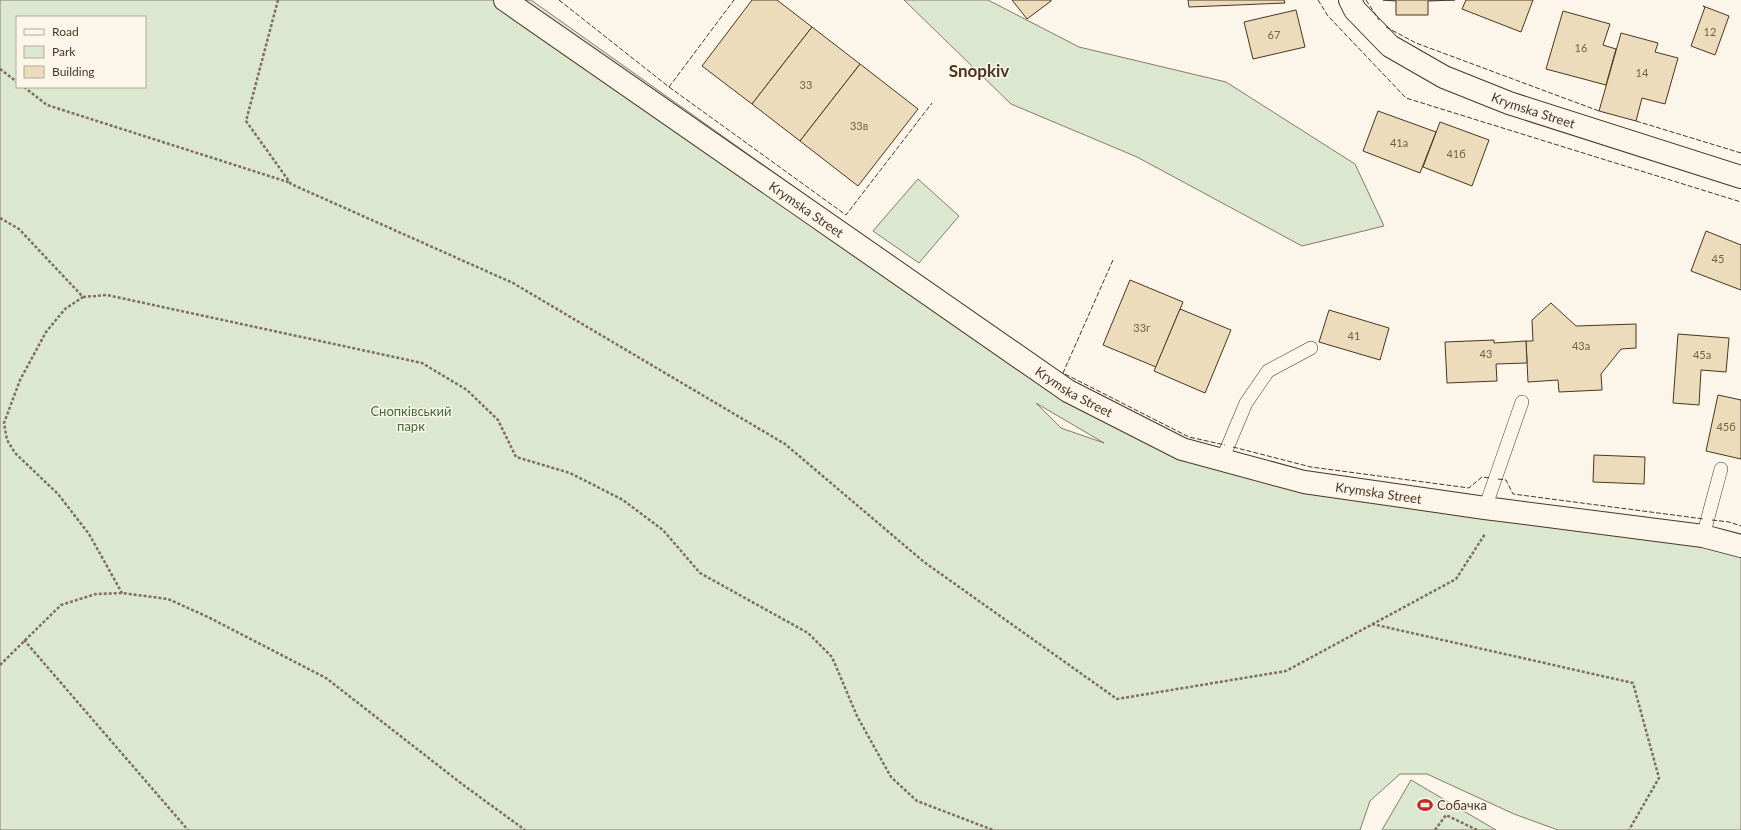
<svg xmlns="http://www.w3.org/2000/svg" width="1741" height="830" viewBox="0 0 1741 830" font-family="Lato,sans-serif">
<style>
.green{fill:#dce7d0;stroke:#887966;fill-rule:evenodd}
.building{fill:#ecdcbc;stroke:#4a3520}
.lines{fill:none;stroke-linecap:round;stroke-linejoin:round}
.service-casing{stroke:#4a3520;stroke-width:14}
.minor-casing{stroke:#4a3520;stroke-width:24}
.path{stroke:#7f6f5c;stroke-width:2.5;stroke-dasharray:3 2;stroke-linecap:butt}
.service{stroke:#fbf6e9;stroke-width:13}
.minor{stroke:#fbf6e9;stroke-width:22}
.fence{stroke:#4a3520;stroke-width:1;stroke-dasharray:5 2;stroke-linecap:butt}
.labels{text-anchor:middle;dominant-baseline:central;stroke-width:3;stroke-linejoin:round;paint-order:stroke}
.number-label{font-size:11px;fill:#725f47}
.street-label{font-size:13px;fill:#4a3520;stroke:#fbf6e9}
.park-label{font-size:13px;fill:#436837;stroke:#fbf6e9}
.poi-label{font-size:13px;fill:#4a3520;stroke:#fbf6e9;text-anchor:start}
.district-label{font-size:17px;font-weight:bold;fill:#4a3520;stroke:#fbf6e9}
</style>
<rect width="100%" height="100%" fill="#fbf6e9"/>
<g class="green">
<path d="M0 0H531L1066 380 1188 444 1309 473 1741 538V830H1558L1514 814 1427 774H1400L1370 801 1360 830H0ZM17 17H145V87H17ZM1036 403 1104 443 1061 428Z"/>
<polygon points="904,0 988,0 1079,47 1226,82 1355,164 1384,226 1302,246 1137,157 1011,104"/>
<polygon points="918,179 959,216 919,263 873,231"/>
<polygon points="1411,780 1496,830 1382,830"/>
</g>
<g class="building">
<polygon points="752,0 777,0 812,27 752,104 702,66"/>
<polygon points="1012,0 1051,0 1051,1 1027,19"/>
<polygon points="1188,0 1284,0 1285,3 1189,7"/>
<polygon points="1383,0 1455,0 1428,1 1428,15 1396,15 1396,1"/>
<polygon points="1466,0 1533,0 1521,32 1462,9"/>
<polygon points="1703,6 1729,16 1715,55 1691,46 1705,7"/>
<polygon points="1296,10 1305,47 1253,59 1244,22"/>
<polygon points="1563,11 1610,24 1603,45 1616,49 1606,85 1546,69"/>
<polygon points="812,27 860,64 800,141 752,104"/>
<polygon points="1621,33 1658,43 1655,52 1678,58 1665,104 1642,98 1636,121 1599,111"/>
<polygon points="860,64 918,109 858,186 800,141"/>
<polygon points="1378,111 1436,132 1420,173 1363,151"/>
<polygon points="1440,122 1489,140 1472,186 1423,167"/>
<polygon points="1706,231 1741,245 1741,290 1691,271"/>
<polygon points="1130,280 1183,302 1156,367 1103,345"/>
<polygon points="1551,303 1576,326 1636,324 1636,348 1621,349 1601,374 1602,390 1559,392 1558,380 1528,382 1526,341 1533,341 1532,320"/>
<polygon points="1180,309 1231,330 1205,393 1154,371"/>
<polygon points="1329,310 1389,328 1380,360 1319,342"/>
<polygon points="1678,334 1729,338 1726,372 1701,370 1699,405 1673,403"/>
<polygon points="1494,340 1494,343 1526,341 1527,363 1496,364 1497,381 1447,383 1445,342"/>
<polygon points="1718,395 1741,400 1741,459 1706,451"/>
<polygon points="1594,455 1645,457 1644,484 1593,482"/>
</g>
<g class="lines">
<defs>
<g id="service">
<polyline points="1222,460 1246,403 1268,371 1311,348"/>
<polyline points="1485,508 1522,402"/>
<polyline points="1703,536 1721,469"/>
</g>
<g id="minor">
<path id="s1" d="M505 0 1068 391 1182 449 1304 482 1485 508 1703 536 1741 546"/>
<path id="s2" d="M1350 0 1355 10 1390 46 1444 77 1509 103 1741 177"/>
</g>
</defs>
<use href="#service" class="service-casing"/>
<use href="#minor" class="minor-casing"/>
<g class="path">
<polyline points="278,0 246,121 291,184 513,283 785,444 924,562 1117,699 1286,671 1456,579 1485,534"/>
<polyline points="0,69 17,82"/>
<polyline points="24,87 47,105 291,183"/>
<polyline points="0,218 19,229 83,297 65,309 46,332 20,380 4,423 7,440 15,453 58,494 89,534 122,593"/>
<polyline points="83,297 107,295 422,363 467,390 498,420 516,457 570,473 623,500 663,530 700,573 808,633 832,657 857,716 891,777 917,801 993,830"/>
<polyline points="1372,624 1633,683 1659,778 1629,830"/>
<polyline points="24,640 188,830"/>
<polyline points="0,665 61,605 96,594 122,593 168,599 208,617 326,678 462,784 525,830"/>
<polyline points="1435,830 1446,815 1477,830"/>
</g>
<use href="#service" class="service"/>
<use href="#minor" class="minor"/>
<g class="fence">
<polyline points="559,0 669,87 734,0"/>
<polyline points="1318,0 1328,16 1406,98 1741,202"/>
<polyline points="1366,0 1379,20"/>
<polyline points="1386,27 1416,43 1599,111"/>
<polyline points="669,87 846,215 932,103"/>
<polyline points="1636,121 1741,153"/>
<polyline points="1113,260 1063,373 1189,437 1225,445"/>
<polyline points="1233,447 1311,467 1469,488 1482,477 1490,478"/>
<polyline points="1498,479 1506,480 1513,494 1704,519"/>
<polyline points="1712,520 1729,522 1741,526"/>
</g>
</g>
<defs>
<symbol id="stadium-bare" viewBox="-9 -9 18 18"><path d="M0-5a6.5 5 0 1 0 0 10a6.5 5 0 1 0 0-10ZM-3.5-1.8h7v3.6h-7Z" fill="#c62828" stroke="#fbf6e9" stroke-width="2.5" paint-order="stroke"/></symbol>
</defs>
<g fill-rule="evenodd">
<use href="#stadium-bare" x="1414" y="794" width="22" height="22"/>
</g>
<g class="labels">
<g class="number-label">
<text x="1710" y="31">12</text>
<text x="1274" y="34">67</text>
<text x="1581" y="47">16</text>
<text x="1642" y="72">14</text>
<text x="806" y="84">33</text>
<text x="859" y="125">33в</text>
<text x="1399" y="142">41а</text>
<text x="1456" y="153">41б</text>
<text x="1718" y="258">45</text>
<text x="1142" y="327">33г</text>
<text x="1354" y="335">41</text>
<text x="1581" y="345">43а</text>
<text x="1486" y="353">43</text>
<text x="1702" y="354">45а</text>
<text x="1726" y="426">45б</text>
</g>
<g class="street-label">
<text stroke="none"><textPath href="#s2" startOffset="219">Krymska Street</textPath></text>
<text stroke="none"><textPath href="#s1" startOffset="367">Krymska Street</textPath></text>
<text stroke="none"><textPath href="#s1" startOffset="691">Krymska Street</textPath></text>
<text stroke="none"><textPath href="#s1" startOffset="1015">Krymska Street</textPath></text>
</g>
<g class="park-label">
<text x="411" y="411">Снопківський<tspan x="411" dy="15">парк</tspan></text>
</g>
<g class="poi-label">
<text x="1437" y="805">Собачка</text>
</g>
<g class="district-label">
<text x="979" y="70">Snopkiv</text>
</g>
</g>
<rect x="16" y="16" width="130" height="72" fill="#fbf6e9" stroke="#b4a999"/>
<rect x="24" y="29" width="20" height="6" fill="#fbf6e9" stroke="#b4a999"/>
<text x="52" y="36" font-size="12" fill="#4a3520">Road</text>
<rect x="24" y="46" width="20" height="12" fill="#dce7d0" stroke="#b4a999"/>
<text x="52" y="56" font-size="12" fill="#4a3520">Park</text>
<rect x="24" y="66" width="20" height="12" fill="#ecdcbc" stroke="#b4a999"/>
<text x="52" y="76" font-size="12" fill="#4a3520">Building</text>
</svg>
